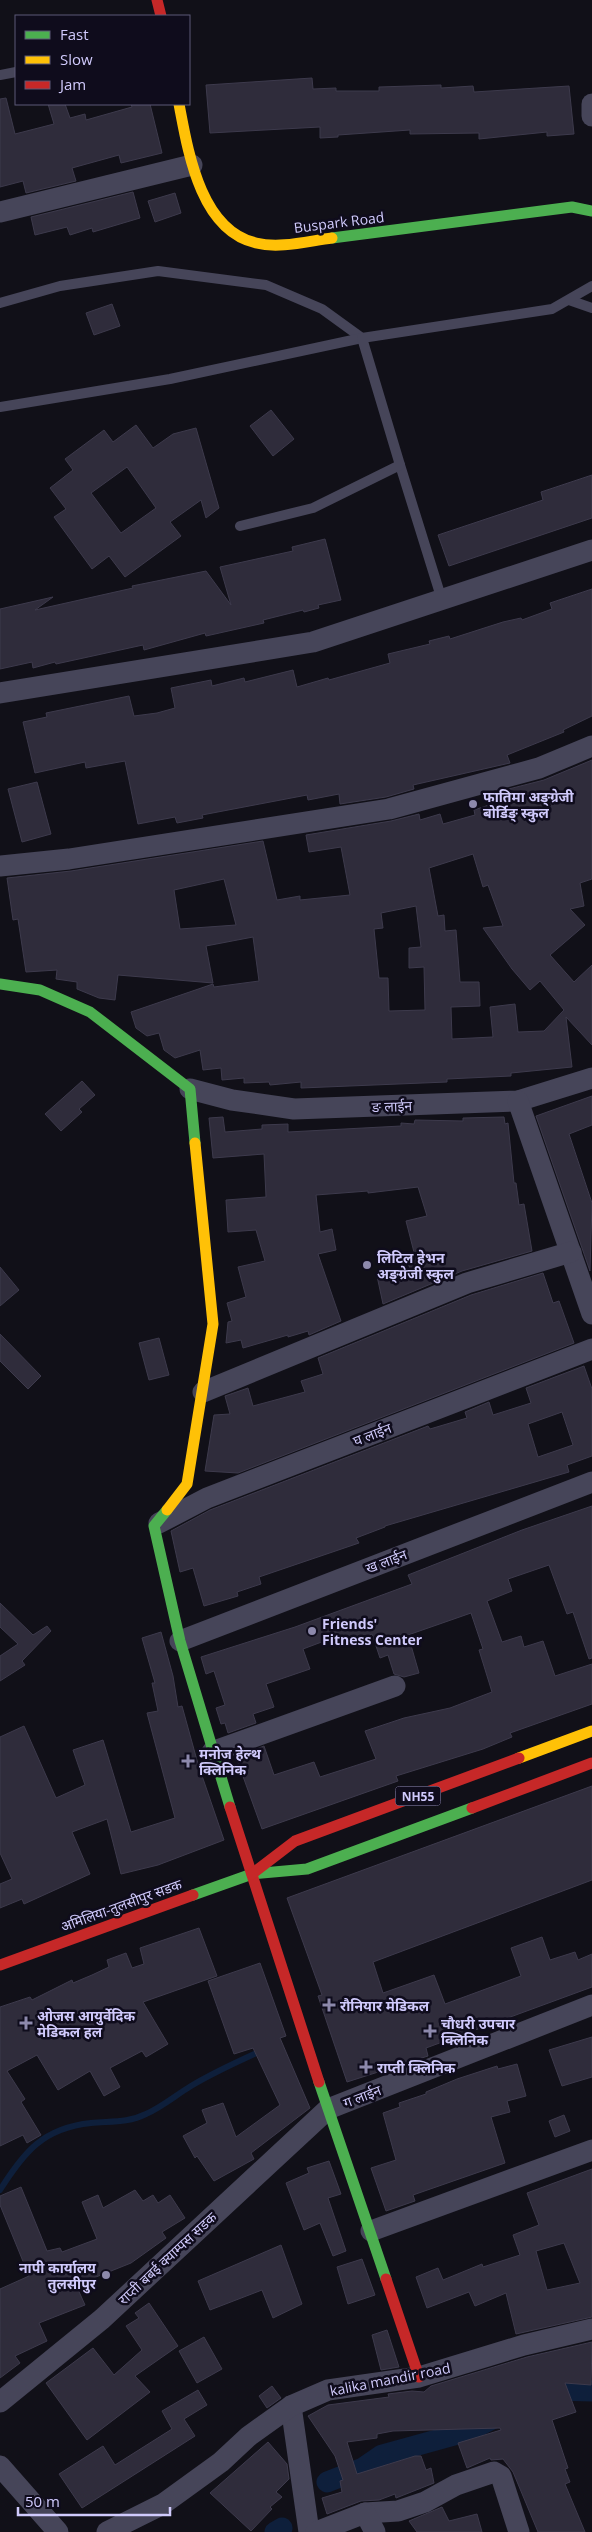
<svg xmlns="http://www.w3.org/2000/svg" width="592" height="2532" viewBox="0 0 592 2532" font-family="'Open Sans','Noto Sans Devanagari',sans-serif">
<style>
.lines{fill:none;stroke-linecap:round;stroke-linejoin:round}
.stream{stroke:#0e1f3b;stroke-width:6}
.canal{stroke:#0e1f3b;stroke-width:21}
.building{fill:#2f2c3b;stroke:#3d3a4c;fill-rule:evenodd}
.lane{stroke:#464559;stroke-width:10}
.street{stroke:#464559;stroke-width:21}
.fast{stroke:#4caf50;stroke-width:11}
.slow{stroke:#ffc107;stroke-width:11}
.jam{stroke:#c62828;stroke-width:11}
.poi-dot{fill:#8d89ac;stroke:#0f0c1c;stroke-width:2}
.labels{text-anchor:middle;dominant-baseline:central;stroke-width:5;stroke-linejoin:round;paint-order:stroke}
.shield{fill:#0f0c1c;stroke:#9691b9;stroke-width:1}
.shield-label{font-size:12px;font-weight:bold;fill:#d0cafc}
.street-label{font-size:14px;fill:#d0cafc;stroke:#0f0c1c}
.poi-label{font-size:14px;font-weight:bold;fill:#d0cafc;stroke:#0f0c1c;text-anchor:start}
</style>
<rect width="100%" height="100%" fill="#111018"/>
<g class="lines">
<path class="stream" d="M0 2190C24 2152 43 2128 91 2123 110 2121 128 2123 146 2114 162 2107 176 2095 191 2086 214 2072 239 2061 263 2050"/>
<g class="canal">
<polyline points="541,2394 554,2390 592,2391"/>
<polyline points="327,2482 363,2468 382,2455 469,2431 498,2416"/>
<polyline points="275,2532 282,2528"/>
</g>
</g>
<g class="building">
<polygon points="312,78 313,89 336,88 336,91 379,91 379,87 441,85 441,88 473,86 474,92 569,86 574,134 547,136 547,132 479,139 479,133 410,134 410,130 338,135 338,137 320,138 320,127 210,133 206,85"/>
<polygon points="6,98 15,134 54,124 48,104 65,104 70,118 85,114 86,120 132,107 131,104 150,104 162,153 121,163 119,155 72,168 76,181 26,193 23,181 0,187 0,99"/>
<polygon points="133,192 140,218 93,232 92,228 70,235 67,227 35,235 31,217"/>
<polygon points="175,193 181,213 155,222 148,201"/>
<polygon points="112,304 120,326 94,335 86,313"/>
<polygon points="271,410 294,439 273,456 250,426"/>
<path d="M136 425 153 448 173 434 196 428 219 508 206 518 201 500 170 522 181 536 125 577 109 556 92 569 54 517 66 509 50 488 73 470 65 459 104 430 113 442ZM127 467 156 508 121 533 91 493Z"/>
<polygon points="592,475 592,518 449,566 438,535 543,500 541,492"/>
<polygon points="325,539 341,600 318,605 319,608 304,612 303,610 263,620 264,623 206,636 205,633 144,650 143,645 56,664 55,662 33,668 32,662 0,669 0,609 53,597 35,610 133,588 132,586 206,571 231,605 220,567 293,551 292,547"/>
<polygon points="592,589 592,716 563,730 564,732 507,755 510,763 413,785 414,789 386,797 340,804 339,794 308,800 307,795 202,815 203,818 177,823 175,817 138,824 125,761 86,768 85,762 35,773 23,722 47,717 46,713 129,696 134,716 157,713 175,708 171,688 211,680 212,686 244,678 245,682 293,670 297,687 328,678 329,680 390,663 388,654 430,644 429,641 449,636 450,639 503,622 521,618 522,620 552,609 550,603"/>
<path d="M592 760V879L580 883 584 906 570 909 585 925 550 955 574 982 592 965V1045L566 1017 572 1067 511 1073V1076L447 1079V1082L301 1088V1082L270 1085 269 1082 244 1083V1078L222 1080 221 1068 203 1070 200 1050 175 1058 164 1050 159 1033 147 1036 136 1028 131 1012 213 984 214 987 259 981 253 937 206 946 213 983 118 975 115 1000 99 998 77 989V982L56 979 57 970 26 972 18 919 13 920 7 878 71 871 263 841 277 900 300 896V900L350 895 341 847 309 852 306 835 391 821 419 814 420 820 440 814 443 824 475 815 474 810 504 800 501 791 544 780ZM473 854 483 887 488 885 503 926 483 928 512 969 530 990 540 981 564 1010 544 1031 518 1032 515 1004 490 1007 493 1037 452 1039 451 1007 480 1006 479 982H460L456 930 445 931 444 915 438 916 429 868ZM224 879 236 925 180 929 174 890ZM416 906 421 947 409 948V968L424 967 425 1010 389 1011 388 978H379L374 929 383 928 381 913Z"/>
<polygon points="37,782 51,834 22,842 8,789"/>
<polygon points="82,1081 95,1095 79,1109 82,1112 61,1131 45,1114"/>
<polygon points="592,1096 592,1125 569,1134 592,1203 590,1271 536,1116"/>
<polygon points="223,1117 225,1132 262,1129 262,1125 288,1124 288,1132 401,1126 401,1123 414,1124 415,1120 463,1121 463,1118 504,1117 505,1124 508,1123 514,1183 516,1183 519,1205 524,1204 532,1251 462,1271 383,1304 377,1276 410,1269 408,1262 416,1260 406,1221 427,1216 418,1187 368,1193 368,1191 316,1195 320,1232 332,1229 336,1250 318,1254 341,1321 309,1335 308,1331 288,1337 288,1335 243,1348 241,1340 226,1343 228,1322 232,1321 227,1303 246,1297 238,1267 265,1261 256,1230 228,1232 226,1200 266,1197 264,1154 213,1158 209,1118"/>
<polygon points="0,1267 19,1290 0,1306"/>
<polygon points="543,1273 553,1303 559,1301 574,1343 238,1473 205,1471 214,1415 230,1414 225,1396 248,1388 253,1406 305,1392 301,1381 323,1374 318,1358 471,1295"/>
<polygon points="0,1334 41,1376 28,1389 0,1361"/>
<polygon points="159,1338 169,1375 149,1380 139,1343"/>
<path d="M584 1366 592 1389V1456L567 1465 569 1472 385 1526V1527L356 1538 359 1543 259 1577 261 1584 237 1592 238 1596 204 1606 193 1568 180 1572 171 1531 210 1510 428 1426 430 1429 467 1418 465 1412 489 1402 493 1415 531 1403 526 1388ZM562 1412 573 1445 538 1457 528 1424Z"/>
<polygon points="592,1506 592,1658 589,1659 573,1612 567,1614 549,1565 508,1579 512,1591 487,1601 502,1642 521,1636 524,1647 543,1641 555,1676 592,1664 592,1704 510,1733 512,1737 483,1749 396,1776 398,1781 262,1829 236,1757 264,1746 274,1775 314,1762 320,1777 376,1759 365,1731 404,1718 450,1708 492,1692 479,1650 483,1649 471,1613 408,1635 419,1673 404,1677 394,1674 388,1655 380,1658 372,1634 339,1647 335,1637 303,1649 310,1669 266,1684 274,1707 253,1714 256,1723 228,1733 225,1723 221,1724 216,1708 225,1705 214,1671 206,1674 201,1657 295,1627 412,1584 408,1575 522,1530"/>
<polygon points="0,1603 33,1635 47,1626 51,1631 22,1661 25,1665 0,1681 0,1656 18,1644 0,1627"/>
<polygon points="161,1632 173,1676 178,1707 182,1706 198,1764 224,1840 158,1865 121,1874 107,1819 72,1832 90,1874 24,1904 22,1899 0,1908 0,1884 12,1879 0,1853 0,1737 24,1726 56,1798 85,1785 73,1750 103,1740 131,1832 175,1818 147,1713 158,1711 152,1683 155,1683 142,1638"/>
<polygon points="592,1786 592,1880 373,1962 383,1993 434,1975 445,2004 521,1976 511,1948 542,1937 550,1960 575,1952 578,1960 592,1954 592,1987 426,2048 428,2056 347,2082 318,1996 322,1995 287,1898"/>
<polygon points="199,1928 217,1976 143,2002 168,2044 146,2057 142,2051 110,2068 120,2087 104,2096 90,2071 58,2090 37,2055 7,2071 25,2099 21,2102 41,2135 27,2143 23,2135 0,2146 0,2007 30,1997 32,2000 72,1980 73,1983 92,1975 109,1967 107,1960 126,1953 132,1968 144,1964 140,1948"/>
<polygon points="260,1963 286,2036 280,2038 310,2108 251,2153 254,2159 214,2181 197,2156 195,2158 183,2136 207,2123 202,2110 223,2103 236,2137 280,2105 253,2048 234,2054 208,1981"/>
<polygon points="592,2037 592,2077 562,2086 549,2050"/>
<polygon points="517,2064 526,2096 507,2101 510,2112 491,2117 505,2163 413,2195 415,2201 386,2211 371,2168 396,2160 383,2113 400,2107 399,2103 426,2094 426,2092 457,2079 497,2066 498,2069"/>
<polygon points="564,2115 570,2131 555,2137 549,2121"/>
<polygon points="329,2161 341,2194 328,2198 346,2251 333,2256 320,2223 304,2230 286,2183 309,2173 307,2168"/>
<path d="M592 2169V2317L516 2334 506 2293 475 2306 469 2292 427 2308 416 2277 438 2268 443 2280 482 2264 483 2267 520 2255 513 2235 539 2225 527 2193ZM564 2243 580 2283 547 2290 536 2251Z"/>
<polygon points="21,2187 47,2251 60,2248 62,2252 97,2239 82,2202 98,2195 103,2208 135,2190 143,2201 153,2195 158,2203 170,2195 185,2218 162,2232 166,2238 131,2263 76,2285 85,2305 39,2323 47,2341 15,2356 20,2363 0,2378 0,2289 29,2276 0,2205 0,2196"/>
<polygon points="281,2245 302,2304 273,2318 262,2290 210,2310 198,2281"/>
<polygon points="362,2259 375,2295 348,2304 337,2267"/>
<polygon points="149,2303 178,2346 135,2376 150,2392 87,2440 46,2383 93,2348 114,2375 142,2350 126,2326 139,2318 135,2313"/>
<polygon points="387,2330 399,2367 381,2370 372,2335"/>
<polygon points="204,2337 222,2369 197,2383 179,2351"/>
<polygon points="592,2342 591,2385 565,2383 576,2412 552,2420 568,2468 565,2469 570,2482 565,2484 585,2532 538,2532 513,2472 503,2459 491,2460 490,2458 467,2468 458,2443 501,2430 500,2428 393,2431 377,2434 377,2438 347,2442 357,2474 415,2456 421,2456 426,2470 431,2468 434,2483 396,2498 395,2494 379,2500 361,2501 327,2514 322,2498 342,2492 340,2481 343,2480 335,2456 308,2416 328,2405 389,2397 388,2394 412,2391 424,2392 431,2386 527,2357"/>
<polygon points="272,2386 281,2398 267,2408 259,2396"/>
<polygon points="198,2390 207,2405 184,2419 195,2436 82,2508 59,2474 103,2446 115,2465 172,2429 162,2411"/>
<polygon points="268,2442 287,2464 289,2479 276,2492 282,2497 270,2507 272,2509 251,2531 210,2493"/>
<polygon points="442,2507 449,2521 477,2514 482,2532 417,2532 409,2521"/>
</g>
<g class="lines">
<g class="lane">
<polyline points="0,75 16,72"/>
<polyline points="569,300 592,308"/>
<polyline points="0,303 60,286 158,271 266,285 322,309 362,338"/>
<polyline points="0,407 170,379 362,338"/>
<polyline points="400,465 442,600"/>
<polyline points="240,526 313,508 400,465 362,338 552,309 592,286"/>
</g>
<g class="street">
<polyline points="592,104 592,116"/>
<polyline points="0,212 192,165"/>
<polyline points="0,693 313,642 592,550"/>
<polyline points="0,866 69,859 389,809 539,768 592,746"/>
<polyline points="190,1089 232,1100 294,1109 518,1101 592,1078"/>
<polyline points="518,1101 592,1314"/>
<polyline points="203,1392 467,1283 571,1252"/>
<polyline points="159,1523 207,1498 592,1349"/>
<polyline points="180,1641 592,1482"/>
<polyline points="212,1752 395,1686"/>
<polyline points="371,2231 592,2150"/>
<polyline points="0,2402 102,2319 328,2109 592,2005"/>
<polyline points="291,2406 309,2532"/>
<polyline points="0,2466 58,2532"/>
<polyline points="365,2513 398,2511 425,2502 456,2485 494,2472 501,2476 519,2532"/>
<polyline points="107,2532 163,2504 221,2462 249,2436 291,2406 328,2390 419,2377 524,2345 592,2329"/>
<polyline points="316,2532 365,2513 375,2532"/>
</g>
<g class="fast">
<polyline points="332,238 572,207 592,211"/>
<polyline points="0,984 40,990 90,1012 190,1089 195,1143"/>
<polyline points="167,1510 154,1526 180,1641 230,1807"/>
<polyline points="193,1895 252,1874 307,1869 472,1808"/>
<polyline points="319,2082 386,2279"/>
</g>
<g class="slow">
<path d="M179 104C188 151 200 230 256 243 280 249 308 241 332 238"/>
<polyline points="167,1510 187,1484 213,1324 195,1143"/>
<polyline points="519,1758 592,1731"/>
</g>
<g class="jam">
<polyline points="157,0 161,16"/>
<polyline points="230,1807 319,2082"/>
<polyline points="472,1808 592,1763"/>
<polyline points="252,1874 295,1841 519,1758"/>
<polyline points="0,1965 193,1895"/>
<polyline points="386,2279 419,2377"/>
</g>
</g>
<g class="poi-dot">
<circle cx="473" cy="804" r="5"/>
<circle cx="367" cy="1265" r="5"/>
<circle cx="312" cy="1631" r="5"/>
<path d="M185.5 1753.5h5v5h5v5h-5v5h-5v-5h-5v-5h5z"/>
<path d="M326.5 1997.5h5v5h5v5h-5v5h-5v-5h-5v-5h5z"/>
<path d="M23.5 2015.5h5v5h5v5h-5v5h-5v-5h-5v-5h5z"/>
<path d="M427.5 2023.5h5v5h5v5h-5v5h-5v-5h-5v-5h5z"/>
<path d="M363.5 2059.5h5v5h5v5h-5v5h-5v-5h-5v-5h5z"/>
<circle cx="106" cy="2275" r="5"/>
</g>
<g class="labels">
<rect class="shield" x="395.5" y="1786.5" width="45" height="19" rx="4"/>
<g class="shield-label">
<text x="418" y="1796">NH55</text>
</g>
<g class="street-label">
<text transform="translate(339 222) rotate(-7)">Buspark Road</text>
<text transform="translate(392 1106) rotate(-2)">ङ लाईन</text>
<text transform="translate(372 1434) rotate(-21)">घ लाईन</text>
<text transform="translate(386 1561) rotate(-21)">ख लाईन</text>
<text transform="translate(121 1905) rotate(-20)">अमिलिया-तुलसीपुर सडक</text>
<text transform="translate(362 2096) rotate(-21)">ग लाईन</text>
<text transform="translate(167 2258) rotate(-43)">राप्ती बबई क्याम्पस सडक</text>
<text transform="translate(390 2379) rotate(-11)">kalika mandir road</text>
</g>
<g class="poi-label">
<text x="483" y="796">फातिमा अङ्‍ग्रेजी<tspan x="483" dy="16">बोर्डिङ् स्कुल</tspan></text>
<text x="377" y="1257">लिटिल हेभन<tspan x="377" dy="16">अङ्‍ग्रेजी स्कुल</tspan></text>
<text x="322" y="1623">Friends'<tspan x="322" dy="16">Fitness Center</tspan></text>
<text x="199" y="1753">मनोज हेल्थ<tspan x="199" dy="16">क्लिनिक</tspan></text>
<text x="340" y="2005">रौनियार मेडिकल</text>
<text x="37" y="2015">ओजस आयुर्वेदिक<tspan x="37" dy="16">मेडिकल हल</tspan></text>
<text x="441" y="2023">चौधरी उपचार<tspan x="441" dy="16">क्लिनिक</tspan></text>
<text x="377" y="2067">राप्ती क्लिनिक</text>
<text x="96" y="2267" text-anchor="end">नापी कार्यालय<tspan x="96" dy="16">तुलसीपुर</tspan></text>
</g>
</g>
<rect x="15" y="15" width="175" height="90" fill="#0f0c1c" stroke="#5c5876"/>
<rect x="25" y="31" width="25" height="8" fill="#4caf50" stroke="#5c5876"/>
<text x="60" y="40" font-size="15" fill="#d0cafc">Fast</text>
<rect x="25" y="56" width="25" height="8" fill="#ffc107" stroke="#5c5876"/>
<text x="60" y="65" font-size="15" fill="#d0cafc">Slow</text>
<rect x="25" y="81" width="25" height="8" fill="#c62828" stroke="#5c5876"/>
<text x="60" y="90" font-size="15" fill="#d0cafc">Jam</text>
<path d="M18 2507v8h152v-8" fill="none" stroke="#d0cafc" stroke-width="2.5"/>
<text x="25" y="2507" font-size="15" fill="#d0cafc" stroke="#0f0c1c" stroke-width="4" paint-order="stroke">50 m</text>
</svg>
